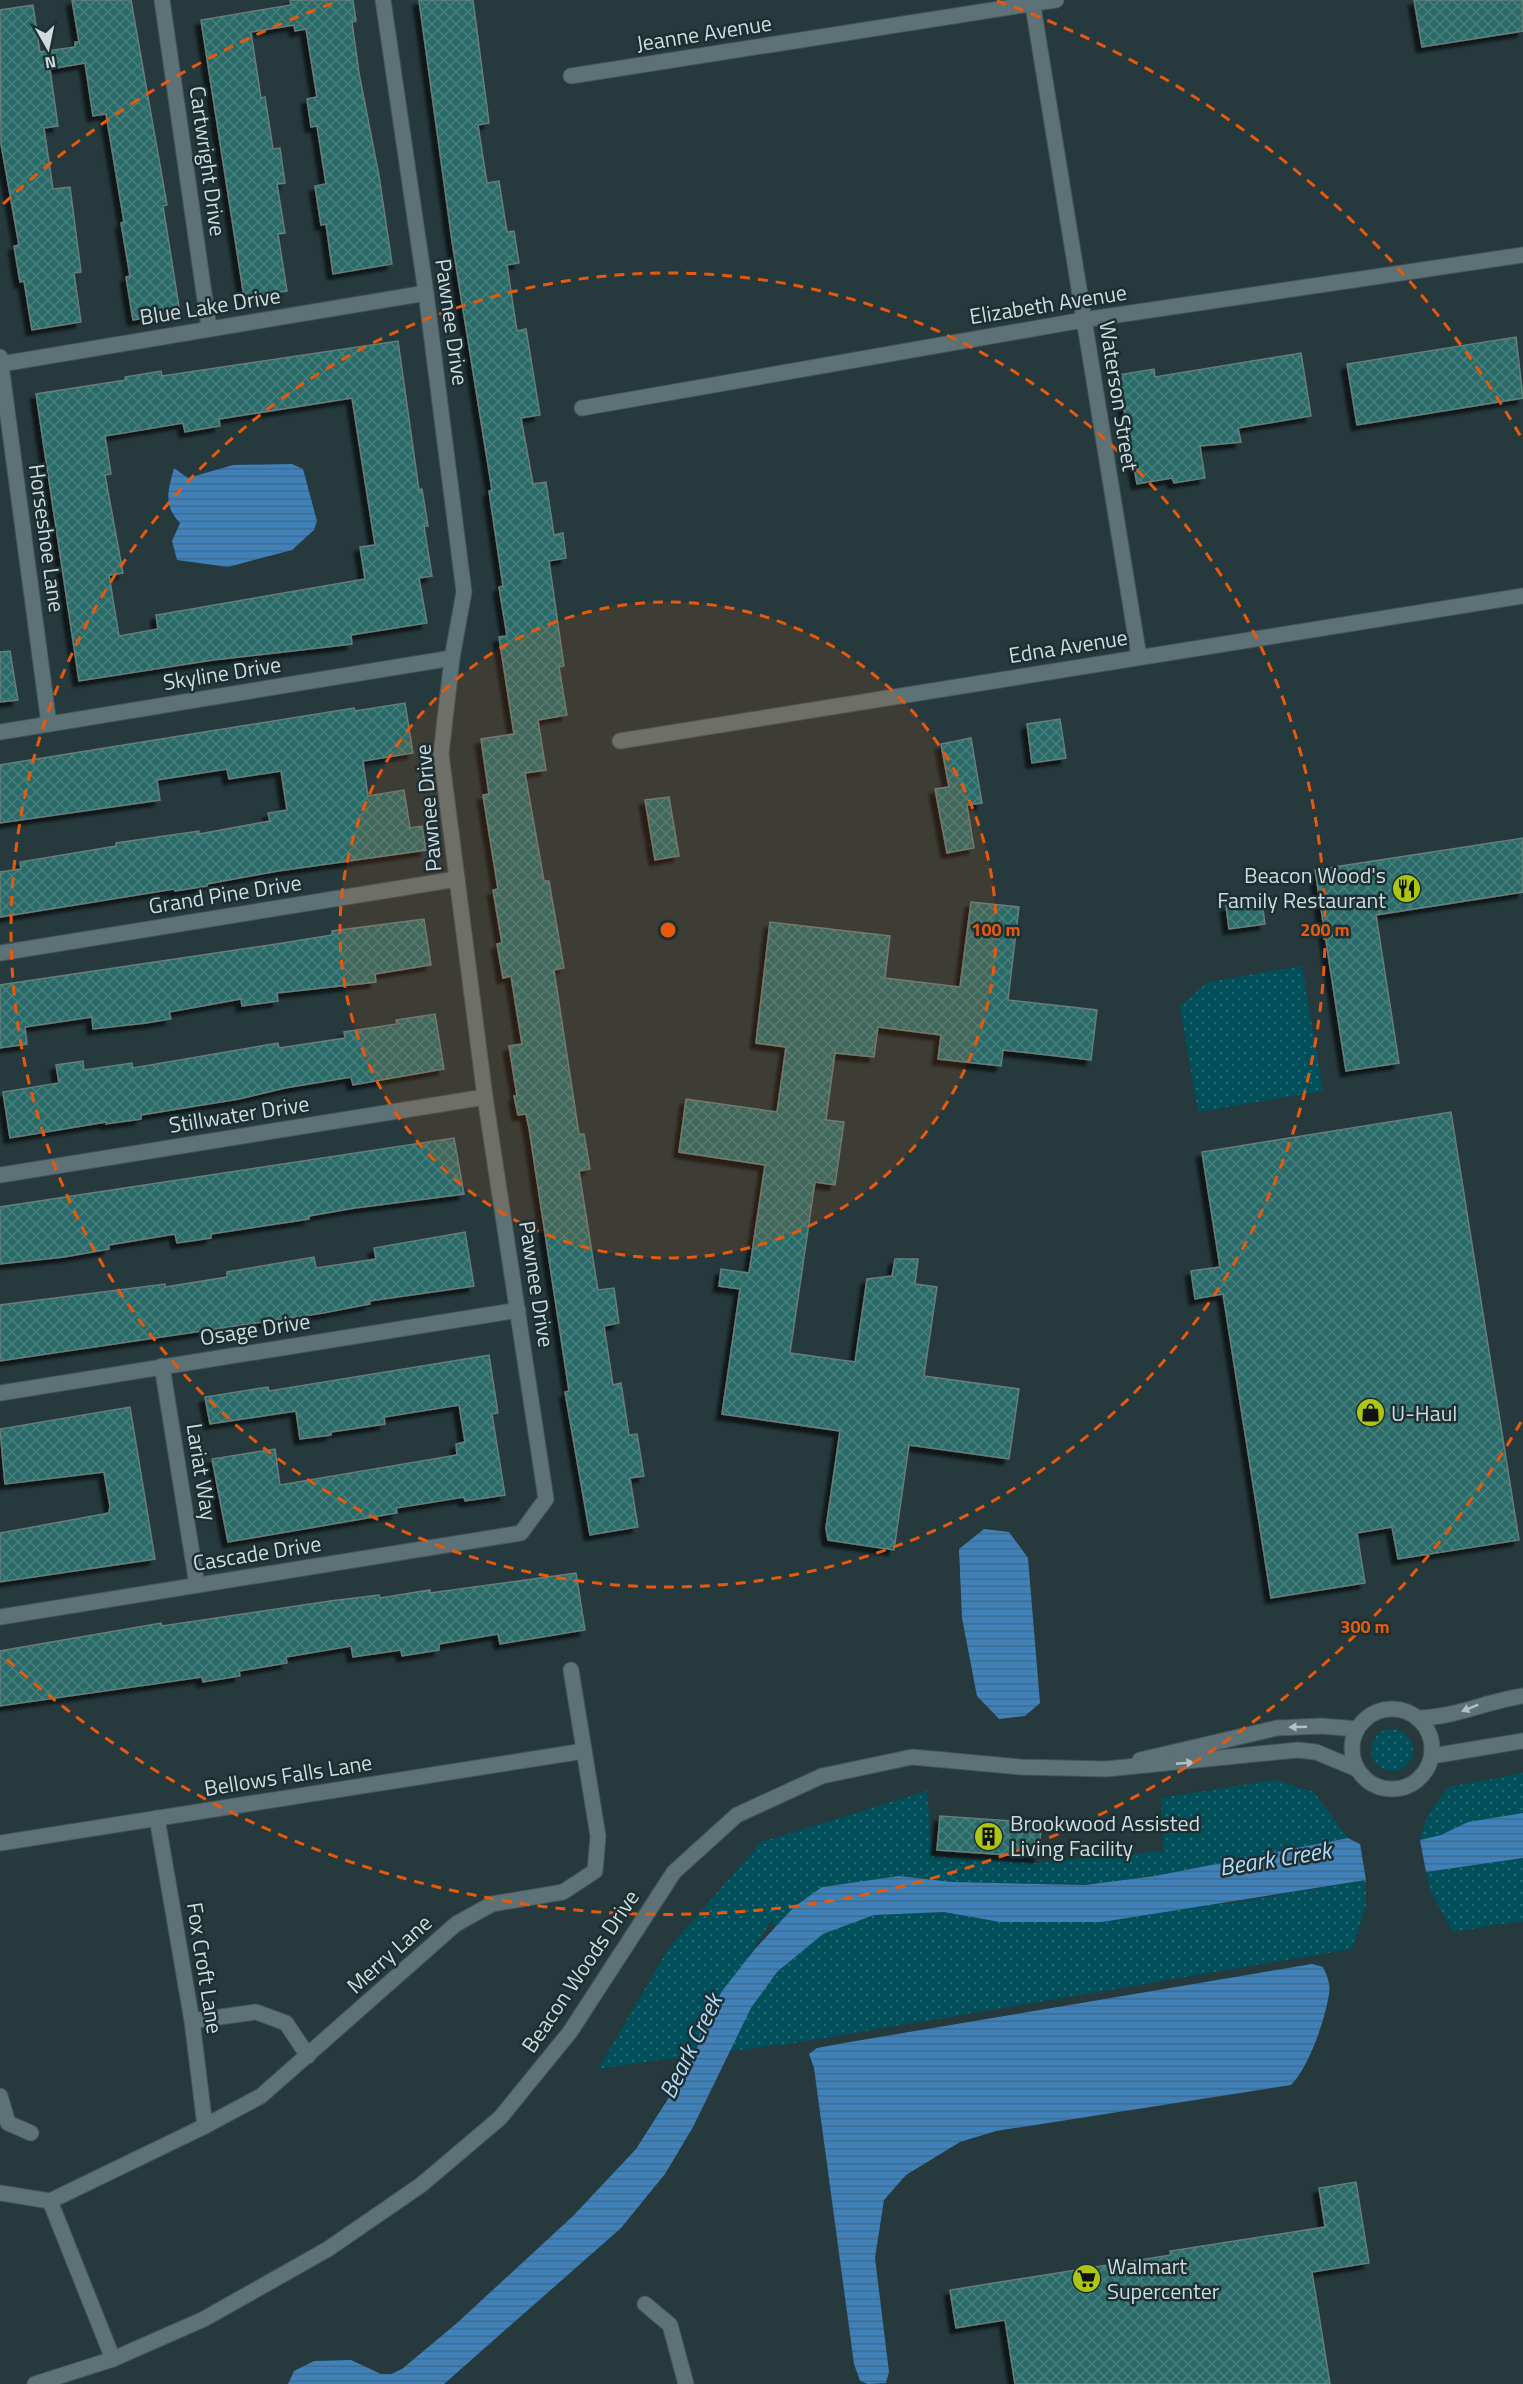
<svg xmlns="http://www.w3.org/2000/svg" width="1523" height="2384" viewBox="0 0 1523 2384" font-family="'Titillium Web',sans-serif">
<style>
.green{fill:url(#green-dots)}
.water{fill:url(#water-rules)}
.building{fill:url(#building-cross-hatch);stroke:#677d7b;stroke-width:1.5;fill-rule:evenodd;filter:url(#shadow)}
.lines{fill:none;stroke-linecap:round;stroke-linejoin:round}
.minor-casing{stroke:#445458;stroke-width:17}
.tertiary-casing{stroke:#445458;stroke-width:17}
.minor{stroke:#5d7276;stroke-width:15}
.tertiary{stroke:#5d7276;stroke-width:15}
.oneway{fill:#b3c1c3}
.ring{fill:none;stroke:#e8590c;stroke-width:3;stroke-dasharray:10 8}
.labels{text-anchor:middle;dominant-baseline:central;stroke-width:5;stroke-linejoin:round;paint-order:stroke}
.street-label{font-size:22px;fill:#d0dbdd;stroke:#1c2f33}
.poi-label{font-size:22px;fill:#d0dbdd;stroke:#1c2f33;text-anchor:start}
.water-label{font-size:24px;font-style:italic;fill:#b7d8f6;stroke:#1c2f33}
.centre{fill:#e8590c;stroke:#1c2f33;stroke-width:3}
.ring-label{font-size:18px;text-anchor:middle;font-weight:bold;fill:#e8590c;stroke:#1c2f33;stroke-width:5;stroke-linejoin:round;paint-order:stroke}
</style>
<defs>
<pattern id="green-dots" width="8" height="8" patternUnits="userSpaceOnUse" patternTransform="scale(1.5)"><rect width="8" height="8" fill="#004f5a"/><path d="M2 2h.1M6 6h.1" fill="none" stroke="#246871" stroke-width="1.8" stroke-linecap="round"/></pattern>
<pattern id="water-rules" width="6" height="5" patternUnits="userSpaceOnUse" patternTransform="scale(1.5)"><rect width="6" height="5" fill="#4081b9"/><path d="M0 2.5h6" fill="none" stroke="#3f6b8f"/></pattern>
<pattern id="building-cross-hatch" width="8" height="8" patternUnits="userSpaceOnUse" patternTransform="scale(1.5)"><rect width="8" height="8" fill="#2a6b68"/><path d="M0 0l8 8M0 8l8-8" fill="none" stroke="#48807d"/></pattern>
<filter id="shadow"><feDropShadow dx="-5.5" dy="5.5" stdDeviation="1.5" flood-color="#0009"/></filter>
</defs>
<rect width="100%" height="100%" fill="#26393d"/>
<g class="green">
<polygon points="1302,966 1323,1091 1198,1112 1180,1006 1208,982"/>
<circle cx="1392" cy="1750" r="21"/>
<polygon points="1523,1773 1523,1813 1468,1822 1441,1835 1420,1840 1427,1816 1448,1787"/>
<polygon points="1274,1780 1314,1792 1348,1838 1155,1876 1085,1885 952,1882 899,1876 794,1907 775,1928 772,1920 700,2033 696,2055 598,2069 668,1949 761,1842 927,1791 932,1856 1033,1863 1163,1851 1161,1798"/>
<polygon points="1523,1858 1523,1921 1452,1932 1431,1892 1426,1872"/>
<polygon points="1366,1880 1366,1906 1352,1949 789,2044 730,2051 751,2008 777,1972 823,1934 874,1915 944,1912 1000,1922 1233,1903"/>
</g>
<g class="water">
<path d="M292 464 303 469 317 521 314 530 292 550 228 567 177 560 172 541 180 523C163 505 168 491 174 468L188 478 233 465Z"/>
<polygon points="984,1529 1009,1532 1028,1558 1040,1703 1025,1716 999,1719 977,1696 962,1618 959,1549"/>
<polygon points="1523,1813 1523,1858 1426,1872 1420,1840 1441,1835 1468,1822"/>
<polygon points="1348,1838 1360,1844 1366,1880 1102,1922 1000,1922 944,1912 874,1915 823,1934 777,1972 751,2008 693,2127 665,2174 621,2228 444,2384 288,2384 294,2371 314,2361 351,2360 381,2374 391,2374 402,2369 457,2323 573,2216 636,2149 696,2055 700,2033 722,1991 755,1949 794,1907 822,1887 899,1876 952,1882 1085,1885 1155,1876"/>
<path d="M1312 1964 1323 1967C1327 1976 1331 1984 1329 1994 1325 2020 1309 2067 1291 2085L996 2131 960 2142 906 2175 884 2200 875 2258 889 2372 886 2383 868 2384 860 2381 854 2364 814 2068 809 2054 817 2048 844 2043Z"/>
</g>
<g class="building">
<polygon points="72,0 131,0 167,205 163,206 180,313 133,320 126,277 130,276 121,223 124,222 106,114 93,116 85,63 50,69 58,126 44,128 53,189 70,187 81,272 74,273 81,322 32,330 24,281 20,282 14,246 19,245 1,144 0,10 33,5 40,52 75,47 75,42 79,42"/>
<polygon points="290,0 353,0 356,21 352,22 359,73 379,176 392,264 333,274 326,224 321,225 315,186 326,184 317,126 311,127 307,99 317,97 306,29 295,31 294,25 251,32 261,98 265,97 273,149 280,148 285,183 277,184 285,233 278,234 287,291 244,297 201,20 291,5"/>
<polygon points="419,0 473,0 489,123 478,125 487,183 499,181 507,232 514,231 519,263 507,265 517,331 526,329 540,415 521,418 533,484 546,482 554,535 563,533 566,558 549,561 564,666 559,667 567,715 538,720 546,770 525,773 544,881 549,881 564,968 554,970 579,1134 584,1134 590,1169 579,1171 598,1290 614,1288 619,1323 604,1326 613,1385 621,1383 629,1435 637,1434 644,1476 630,1478 638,1527 590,1535 565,1392 569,1391 529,1128 526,1114 518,1115 514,1096 517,1096 509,1046 522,1044 511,976 503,978 497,944 502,943 493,890 498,889 483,795 489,794 481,739 514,734 499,637 507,636 499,587 503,586 489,491 492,490 452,241"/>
<polygon points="1414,0 1523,0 1523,31 1422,47"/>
<polygon points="1516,337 1523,398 1357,425 1347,364"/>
<path d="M398 341 419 490 422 489 428 526H424L432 576 419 578 427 623 351 635 352 644 213 660 79 681 36 394 126 380 125 377 161 371 162 376ZM352 398 375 545 360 547 365 579 156 615 158 629 119 636 109 575 123 573 105 475 111 474 105 436 183 423 185 432 220 426 219 419Z"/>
<polygon points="1301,353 1311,416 1238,428 1241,442 1200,446 1205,478 1174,483 1172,478 1137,484 1118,375 1154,369 1155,377"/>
<polygon points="10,651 18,700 0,702 0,652"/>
<polygon points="405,703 413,753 363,761 368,796 404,790 410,828 422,826 426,850 278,871 207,884 207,886 175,891 174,889 0,917 0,872 21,869 20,862 116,846 116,843 199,831 199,834 270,821 268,813 287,810 281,771 229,779 227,769 157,780 160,800 0,823 0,765 354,708 355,711"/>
<polygon points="1060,719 1066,758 1032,763 1027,724"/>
<polygon points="971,738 982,803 967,805 974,848 947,853 935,789 949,787 941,744"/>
<polygon points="669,797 679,856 655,860 645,800"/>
<polygon points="1523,838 1523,892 1376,915 1399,1063 1346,1071 1315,870"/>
<polygon points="1262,901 1265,924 1229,929 1226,906"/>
<polygon points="971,902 1019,907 1008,1000 1097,1010 1091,1060 1003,1050 1001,1066 938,1059 941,1035 878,1027 874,1057 835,1053 826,1120 844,1122 835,1185 815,1182 790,1353 855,1362 867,1279 892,1276 895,1259 918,1259 915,1284 937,1287 924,1376 1019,1389 1009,1459 909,1445 894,1550 828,1540 826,1528 840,1431 722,1414 740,1289 719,1286 721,1269 749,1273 765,1165 679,1152 686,1099 777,1112 786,1047 756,1043 770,922 890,936 885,978 960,987"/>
<polygon points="424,919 431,965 375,974 376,982 277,993 278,1001 242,1006 241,999 169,1012 171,1019 146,1023 93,1029 92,1017 25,1027 27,1044 0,1048 0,985 283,943 332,935 332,931"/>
<polygon points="435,1014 444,1069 353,1085 351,1077 285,1088 239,1099 141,1115 141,1119 106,1124 106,1122 10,1138 3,1092 59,1083 56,1065 83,1061 84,1070 132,1063 133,1068 278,1043 279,1048 345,1038 344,1032 397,1024 396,1020"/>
<polygon points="1451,1112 1519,1540 1398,1559 1392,1527 1357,1533 1365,1583 1271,1598 1223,1294 1195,1299 1191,1271 1220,1267 1202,1152"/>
<polygon points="454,1138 464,1194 355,1208 309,1216 309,1219 211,1234 211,1238 177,1243 175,1234 109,1245 109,1249 64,1257 0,1264 0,1207"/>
<polygon points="465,1232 474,1286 369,1301 370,1304 323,1313 0,1361 0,1305 165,1284 165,1287 227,1277 227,1272 314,1257 316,1268 376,1259 374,1248"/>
<polygon points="489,1355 498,1413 492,1414 505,1495 465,1501 464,1497 396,1508 397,1513 228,1542 212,1459 275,1449 280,1485 457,1455 456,1444 465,1442 459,1405 384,1417 385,1424 331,1432 331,1435 300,1439 296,1411 210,1424 205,1397 268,1387 269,1391"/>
<polygon points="130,1407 155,1559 0,1582 0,1533 109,1513 110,1506 104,1472 5,1484 0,1429"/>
<polygon points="576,1573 585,1630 500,1644 498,1634 439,1644 439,1650 402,1656 401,1650 353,1657 351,1646 286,1657 287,1663 239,1671 240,1676 203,1682 202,1677 0,1706 0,1651 161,1623 162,1626 330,1601 379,1595 380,1598 430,1590 430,1593"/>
<polygon points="940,1816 1041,1823 1039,1857 937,1850"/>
<polygon points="1356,2182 1369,2263 1312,2272 1330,2384 1015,2384 1005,2320 956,2328 950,2290 1171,2255 1170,2251 1325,2227 1319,2188"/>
</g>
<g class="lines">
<defs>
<g id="minor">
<polyline points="162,0 209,328"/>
<polyline points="1032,0 1139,657"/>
<polyline points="571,76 1056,0"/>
<polyline points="0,357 49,724"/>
<polyline points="1,364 426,293"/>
<polyline points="582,408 1083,320 1523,255"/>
<polyline points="0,732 452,658"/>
<polyline points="620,741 1523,596"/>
<polyline points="0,953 457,879"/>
<polyline points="0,1175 485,1097"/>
<polyline points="162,1366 197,1585"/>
<polyline points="0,1393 518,1310"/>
<polyline points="0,1617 521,1533 546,1499 485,1097 441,754 452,658 464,592 426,293 383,0"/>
<polyline points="157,1818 192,2021 205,2126"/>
<polyline points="0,1843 584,1751"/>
<polyline points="192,2021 256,2012 286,2023 308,2056"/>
<polyline points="0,2096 8,2123 31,2133"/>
<polyline points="0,2193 50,2201"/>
<polyline points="50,2201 205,2126 261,2096 456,1924 492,1904 563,1892 595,1871 598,1836 571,1670"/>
<polyline points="50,2201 113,2359"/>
<polyline points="645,2304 670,2325 686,2384"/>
</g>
<g id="tertiary">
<circle cx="1392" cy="1749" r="40"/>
<path d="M1417 1718C1454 1718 1487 1701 1523 1696"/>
<polyline points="1432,1756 1523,1741"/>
<polyline points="1140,1760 1277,1728 1321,1726 1357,1729"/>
<polyline points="35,2384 113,2359 204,2319 328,2249 421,2185 500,2118 570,2032 674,1872 737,1815 822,1776 912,1757 1020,1767 1106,1769 1298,1750 1316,1752 1357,1769"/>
</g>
</defs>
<use href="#minor" class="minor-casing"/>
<use href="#tertiary" class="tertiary-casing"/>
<use href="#minor" class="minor"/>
<use href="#tertiary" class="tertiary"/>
</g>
<defs><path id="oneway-solid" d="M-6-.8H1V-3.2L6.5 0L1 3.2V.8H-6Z" transform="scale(1.5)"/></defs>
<g class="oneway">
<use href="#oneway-solid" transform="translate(1470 1708) rotate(158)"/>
<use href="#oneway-solid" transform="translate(1298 1727) rotate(178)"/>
<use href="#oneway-solid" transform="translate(1185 1763) rotate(-5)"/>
</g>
<circle cx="668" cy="930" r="328" fill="#e8590c" fill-opacity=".12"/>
<g class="ring">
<circle cx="668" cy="930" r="328"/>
<circle cx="668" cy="930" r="657"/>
<path d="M1521 1422A985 985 0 0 1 3 1656M3 204A985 985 0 0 1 339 1M997 1A985 985 0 0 1 1521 437"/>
</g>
<defs>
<symbol id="restaurant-disc" viewBox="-11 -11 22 22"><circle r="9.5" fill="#acc613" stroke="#1c2f33"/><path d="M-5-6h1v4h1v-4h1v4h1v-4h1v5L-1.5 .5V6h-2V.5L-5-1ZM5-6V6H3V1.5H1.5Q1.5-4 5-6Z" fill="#111"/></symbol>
<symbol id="shop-disc" viewBox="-11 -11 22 22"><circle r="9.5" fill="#acc613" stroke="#1c2f33"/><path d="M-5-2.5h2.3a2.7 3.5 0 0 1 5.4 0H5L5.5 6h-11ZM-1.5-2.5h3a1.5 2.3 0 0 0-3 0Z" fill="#111"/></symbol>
<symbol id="building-disc" viewBox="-11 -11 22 22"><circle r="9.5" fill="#acc613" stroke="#1c2f33"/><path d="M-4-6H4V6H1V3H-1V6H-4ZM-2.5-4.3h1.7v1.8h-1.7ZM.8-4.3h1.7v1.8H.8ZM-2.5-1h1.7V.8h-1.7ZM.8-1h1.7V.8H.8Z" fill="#111"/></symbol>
<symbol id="supermarket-disc" viewBox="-11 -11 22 22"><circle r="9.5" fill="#acc613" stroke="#1c2f33"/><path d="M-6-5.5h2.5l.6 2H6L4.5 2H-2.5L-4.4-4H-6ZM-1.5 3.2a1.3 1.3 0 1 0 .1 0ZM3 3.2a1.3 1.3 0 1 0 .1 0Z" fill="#111"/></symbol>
</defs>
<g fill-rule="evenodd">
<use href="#restaurant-disc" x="1390" y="872" width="33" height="33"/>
<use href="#shop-disc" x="1354" y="1396" width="33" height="33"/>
<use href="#building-disc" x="972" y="1820" width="33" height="33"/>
<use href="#supermarket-disc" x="1070" y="2262" width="33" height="33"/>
</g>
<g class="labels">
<g class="street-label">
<text transform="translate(704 33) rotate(-9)">Jeanne Avenue</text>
<text transform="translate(208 161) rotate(82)">Cartwright Drive</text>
<text transform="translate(1048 304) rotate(-9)">Elizabeth Avenue</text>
<text transform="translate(210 306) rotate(-9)">Blue Lake Drive</text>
<text transform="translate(452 322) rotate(82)">Pawnee Drive</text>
<text transform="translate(1119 396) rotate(81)">Waterson Street</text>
<text transform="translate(47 538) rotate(82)">Horseshoe Lane</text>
<text transform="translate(1068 646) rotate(-9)">Edna Avenue</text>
<text transform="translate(222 673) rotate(-9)">Skyline Drive</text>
<text transform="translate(428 808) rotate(-95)">Pawnee Drive</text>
<text transform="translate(225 894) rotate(-9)">Grand Pine Drive</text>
<text transform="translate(239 1114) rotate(-9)">Stillwater Drive</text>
<text transform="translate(537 1284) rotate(81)">Pawnee Drive</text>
<text transform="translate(255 1329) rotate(-9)">Osage Drive</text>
<text transform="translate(202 1472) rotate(81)">Lariat Way</text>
<text transform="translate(257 1553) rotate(-9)">Cascade Drive</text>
<text transform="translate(288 1775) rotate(-9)">Bellows Falls Lane</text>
<text transform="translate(389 1954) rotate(-42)">Merry Lane</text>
<text transform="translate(205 1968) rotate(81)">Fox Croft Lane</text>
<text transform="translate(580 1971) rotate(-56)">Beacon Woods Drive</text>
</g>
<g class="poi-label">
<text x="1386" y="875" text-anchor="end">Beacon Wood's<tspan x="1386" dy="25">Family Restaurant</tspan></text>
<text x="1391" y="1413">U-Haul</text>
<text x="1010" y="1823">Brookwood Assisted<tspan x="1010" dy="25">Living Facility</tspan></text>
<text x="1107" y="2266">Walmart<tspan x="1107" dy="25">Supercenter</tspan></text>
</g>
<g class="water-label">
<text transform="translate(1275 1858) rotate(-9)">Beark Creek</text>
<text transform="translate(690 2046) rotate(-64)">Beark Creek</text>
</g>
</g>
<circle cx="668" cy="930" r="9" class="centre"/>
<g class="ring-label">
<text x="996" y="936">100 m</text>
<text x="1325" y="936">200 m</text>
<text x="1365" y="1633">300 m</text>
</g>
<g transform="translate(48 48) rotate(171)" stroke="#1c2f33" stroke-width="4.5" paint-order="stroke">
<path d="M0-4.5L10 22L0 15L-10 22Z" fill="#d0dbdd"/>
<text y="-9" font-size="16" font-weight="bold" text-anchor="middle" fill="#d0dbdd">N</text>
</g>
</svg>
